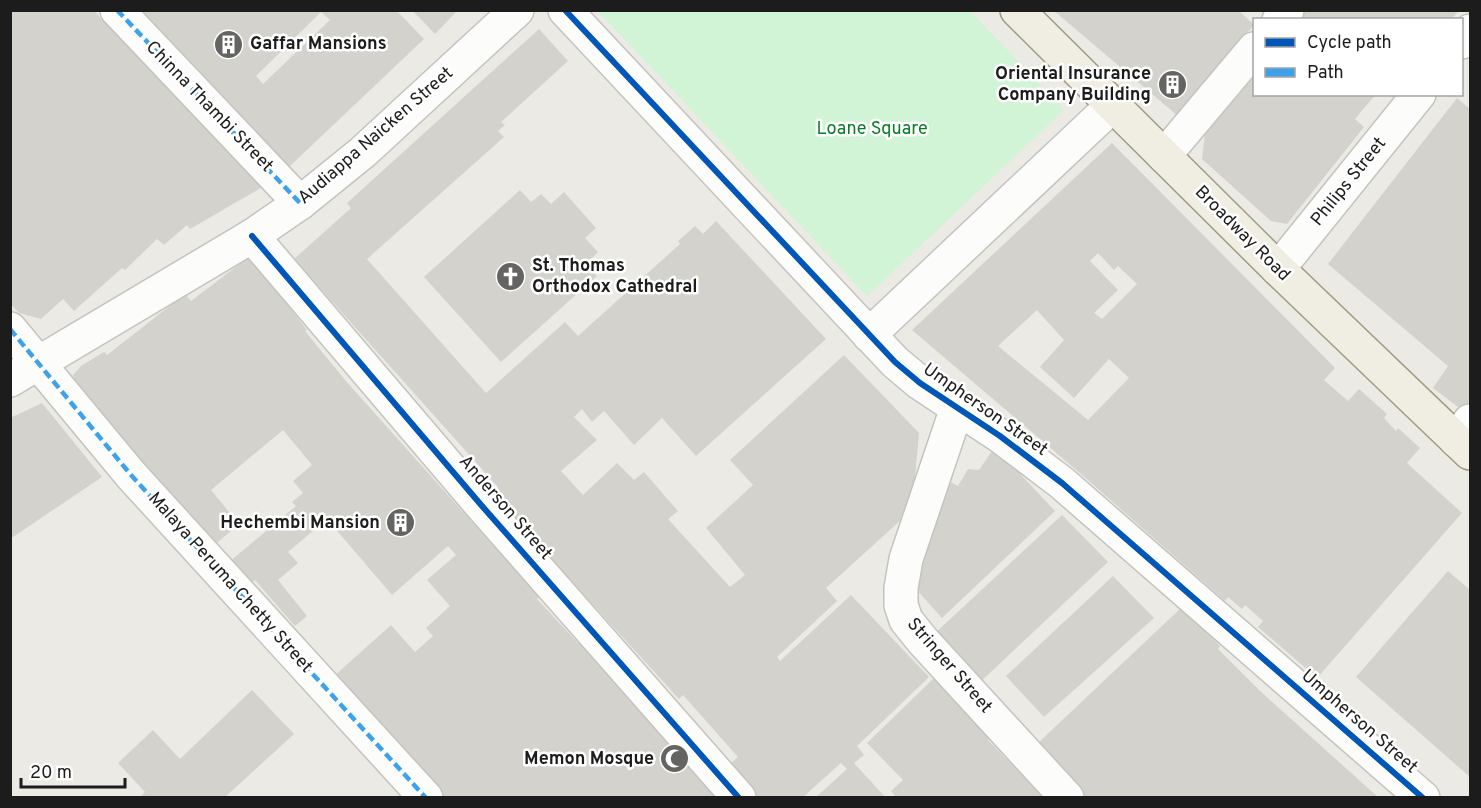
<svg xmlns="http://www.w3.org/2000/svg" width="1481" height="808" viewBox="0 0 1481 808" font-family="Overpass,sans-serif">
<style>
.park{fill:#d1f3d6}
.building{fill:#d4d2cc;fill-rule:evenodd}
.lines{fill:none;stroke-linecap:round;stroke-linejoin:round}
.minor-casing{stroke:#c3c3c0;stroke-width:36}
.major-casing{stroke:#a19b81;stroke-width:36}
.minor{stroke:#fcfcfb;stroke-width:33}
.major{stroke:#f0ede3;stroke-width:33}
.quiet{stroke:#3da2ea;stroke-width:4.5;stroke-dasharray:9 4.5;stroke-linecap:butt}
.cycleway-casing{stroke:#fff;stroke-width:10}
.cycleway{stroke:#0057b8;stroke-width:6}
.labels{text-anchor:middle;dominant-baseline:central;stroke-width:5;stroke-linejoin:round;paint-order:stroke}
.poi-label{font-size:18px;font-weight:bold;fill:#1c1c1c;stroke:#fff;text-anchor:end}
.street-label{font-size:18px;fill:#1c1c1c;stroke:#fff}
.park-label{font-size:18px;fill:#077d24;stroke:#fff}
</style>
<rect width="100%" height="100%" fill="#ebeae4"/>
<polygon class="park" points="598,11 970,11 1064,110 867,296"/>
<g class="building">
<polygon points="10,10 94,10 102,20 105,17 266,185 190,229 187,225 164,245 157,239 125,270 122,268 74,311 63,299 41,319 19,313 10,303"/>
<path d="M137 10H396L424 39 289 167ZM321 12 330 20 263 84 256 76Z"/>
<polygon points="412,10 458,10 435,34"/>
<polygon points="1053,10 1238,10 1254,25 1178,116"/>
<polygon points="1303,10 1459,10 1451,20 1296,20"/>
<polygon points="539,29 568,61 501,122 505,125 498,131 504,137 367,259 486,393 565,322 578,336 680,244 678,241 695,226 703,234 716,221 826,339 696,456 662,418 634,445 604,411 592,422 582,409 574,417 597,440 561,471 583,495 617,463 634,480 644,472 678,511 668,519 730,587 745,575 706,528 753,485 730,460 844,355 919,433 912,510 826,588 837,601 777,657 780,661 851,595 929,677 857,746 864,755 854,763 886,798 815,798 847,769 841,763 802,798 757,798 729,765 738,757 683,695 679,699 492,494 498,487 294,259 351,208 347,203"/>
<polygon points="1254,77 1254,94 1376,94 1355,119 1364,127 1287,224 1271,221 1202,159 1205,134"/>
<polygon points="1457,98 1470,109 1470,406 1466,413 1433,388 1448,366 1328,264"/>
<path d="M1112 143 1335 368 1324 380 1348 401 1359 389 1387 414 1384 418 1396 431 1398 428 1420 448 1407 463 1462 513 1317 678 1258 627 1263 621 1245 605 1242 609 1228 597 1225 601 1081 474 912 330ZM1098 253 1114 270 1118 266 1137 284 1102 319 1094 313 1118 290 1090 261ZM1037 310 1064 340 1040 367 1074 398 1109 359 1129 378 1088 420 998 346Z"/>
<polygon points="520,190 531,202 541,194 551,204 564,192 596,228 585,238 598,252 586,264 597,276 501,362 424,277"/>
<polygon points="250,256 307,330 305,331 345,380 539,597 537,599 578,643 581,641 725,798 442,798 333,677 391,625 415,652 433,636 426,628 450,606 427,580 456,555 448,546 392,595 327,519 288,552 298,563 278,580 307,616 295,626 255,580 248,586 228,563 296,506 292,502 303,493 293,481 312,465 283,430 211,490 239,524 211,548 75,383 73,375 81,366 104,352 107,355 185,294 191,301"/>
<polygon points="42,403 102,477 10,539 10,418"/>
<polygon points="992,451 999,451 1018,469 1021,475 1055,511 942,618 915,588 927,525 948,481 958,486 968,469 979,470"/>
<polygon points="1062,515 1108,562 978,684 933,635"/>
<polygon points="1448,571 1470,590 1470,777 1356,677"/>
<polygon points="1113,576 1154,618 1044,717 1006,676"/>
<polygon points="1182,607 1220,646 1218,649 1259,690 1379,798 1086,798 1037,744"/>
<polygon points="934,678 990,737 988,740 1044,798 897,798 891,791 903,780 867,743"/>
<polygon points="252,690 294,734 224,798 139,798 145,792 118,763 153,730 180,759"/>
</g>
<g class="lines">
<defs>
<g id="minor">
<polyline points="117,10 300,203"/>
<polyline points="565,10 895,362 920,383 1000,436 1062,483 1423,798"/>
<polyline points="1279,20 1287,10"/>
<polyline points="1462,42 1470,31"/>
<polyline points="1164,156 1254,49"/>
<polyline points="252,236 482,506 739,798"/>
<polyline points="1278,269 1419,94"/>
<polyline points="10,329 131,475 426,798"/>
<polyline points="869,335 1113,105"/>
<polyline points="10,380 252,236 300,203 363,152 517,10"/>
<polyline points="957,408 906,559 901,588 901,605 906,620 923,641 1067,798"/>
<polyline points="1456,440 1470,421"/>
</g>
<polyline id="major" points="1017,10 1278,269 1470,453"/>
</defs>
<use href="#minor" class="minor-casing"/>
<use href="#major" class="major-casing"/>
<use href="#minor" class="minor"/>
<use href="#major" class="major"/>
<g class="quiet">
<polyline points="117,10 300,203"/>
<polyline points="10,329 131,475 426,798"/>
</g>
<defs>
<g id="cycleway">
<polyline points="565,10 895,362 920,383 1000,436 1062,483 1423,798"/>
<polyline points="252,236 482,506 739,798"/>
</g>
</defs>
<use href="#cycleway" class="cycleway-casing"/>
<use href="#cycleway" class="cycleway"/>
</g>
<defs>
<symbol id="building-disc" viewBox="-11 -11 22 22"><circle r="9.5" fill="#646462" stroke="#fff"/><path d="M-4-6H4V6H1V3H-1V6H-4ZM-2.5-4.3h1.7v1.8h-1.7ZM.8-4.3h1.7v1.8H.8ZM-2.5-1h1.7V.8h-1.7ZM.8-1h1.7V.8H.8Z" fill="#fff"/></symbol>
<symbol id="church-disc" viewBox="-11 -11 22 22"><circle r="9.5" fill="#646462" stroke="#fff"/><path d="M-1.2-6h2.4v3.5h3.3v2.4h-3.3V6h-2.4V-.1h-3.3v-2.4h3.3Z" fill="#fff"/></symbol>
<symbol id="mosque-disc" viewBox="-11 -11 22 22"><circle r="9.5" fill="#646462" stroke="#fff"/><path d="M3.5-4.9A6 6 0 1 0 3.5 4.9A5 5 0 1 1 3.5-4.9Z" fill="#fff"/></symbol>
</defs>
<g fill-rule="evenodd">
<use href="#building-disc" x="212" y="28" width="33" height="33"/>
<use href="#building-disc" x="1156" y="68" width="33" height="33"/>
<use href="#church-disc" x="494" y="260" width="33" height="33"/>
<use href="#building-disc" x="384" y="506" width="33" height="33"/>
<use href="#mosque-disc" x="658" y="742" width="33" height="33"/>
</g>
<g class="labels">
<g class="poi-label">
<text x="250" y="44" text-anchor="start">Gaffar Mansions</text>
<text x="1151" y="74">Oriental Insurance<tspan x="1151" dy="21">Company Building</tspan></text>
<text x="532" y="266" text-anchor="start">St. Thomas<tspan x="532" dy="21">Orthodox Cathedral</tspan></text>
<text x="380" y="523">Hechembi Mansion</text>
<text x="654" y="759">Memon Mosque</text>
</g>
<g class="street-label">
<text transform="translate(209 107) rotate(46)">Chinna Thambi Street</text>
<text transform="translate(376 136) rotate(-41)">Audiappa Naicken Street</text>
<text transform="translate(1349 182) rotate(-51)">Philips Street</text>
<text transform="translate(1242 234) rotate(45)">Broadway Road</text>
<text transform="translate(985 410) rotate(35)">Umpherson Street</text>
<text transform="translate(505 508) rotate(49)">Anderson Street</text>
<text transform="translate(230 583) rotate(48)">Malaya Peruma Chetty Street</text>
<text transform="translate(949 666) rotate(49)">Stringer Street</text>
<text transform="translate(1359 722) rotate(41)">Umpherson Street</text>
</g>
<g class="park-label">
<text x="872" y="129">Loane Square</text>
</g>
</g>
<rect width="1481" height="808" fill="none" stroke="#1c1c1c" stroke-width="24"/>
<rect x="1253" y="18" width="210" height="78" fill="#ffffff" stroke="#a4a4a4" stroke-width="1.5"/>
<rect x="1265" y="38" width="30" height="9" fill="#0057b8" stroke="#a4a4a4" stroke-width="1.5"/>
<text x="1307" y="48" font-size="18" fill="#1c1c1c">Cycle path</text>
<rect x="1265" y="68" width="30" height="9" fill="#3da2ea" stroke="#a4a4a4" stroke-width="1.5"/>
<text x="1307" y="78" font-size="18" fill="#1c1c1c">Path</text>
<path d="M21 778v9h104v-9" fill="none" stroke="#1c1c1c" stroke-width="3"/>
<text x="30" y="778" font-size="18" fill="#1c1c1c" stroke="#ffffff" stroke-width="4.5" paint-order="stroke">20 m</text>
</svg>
